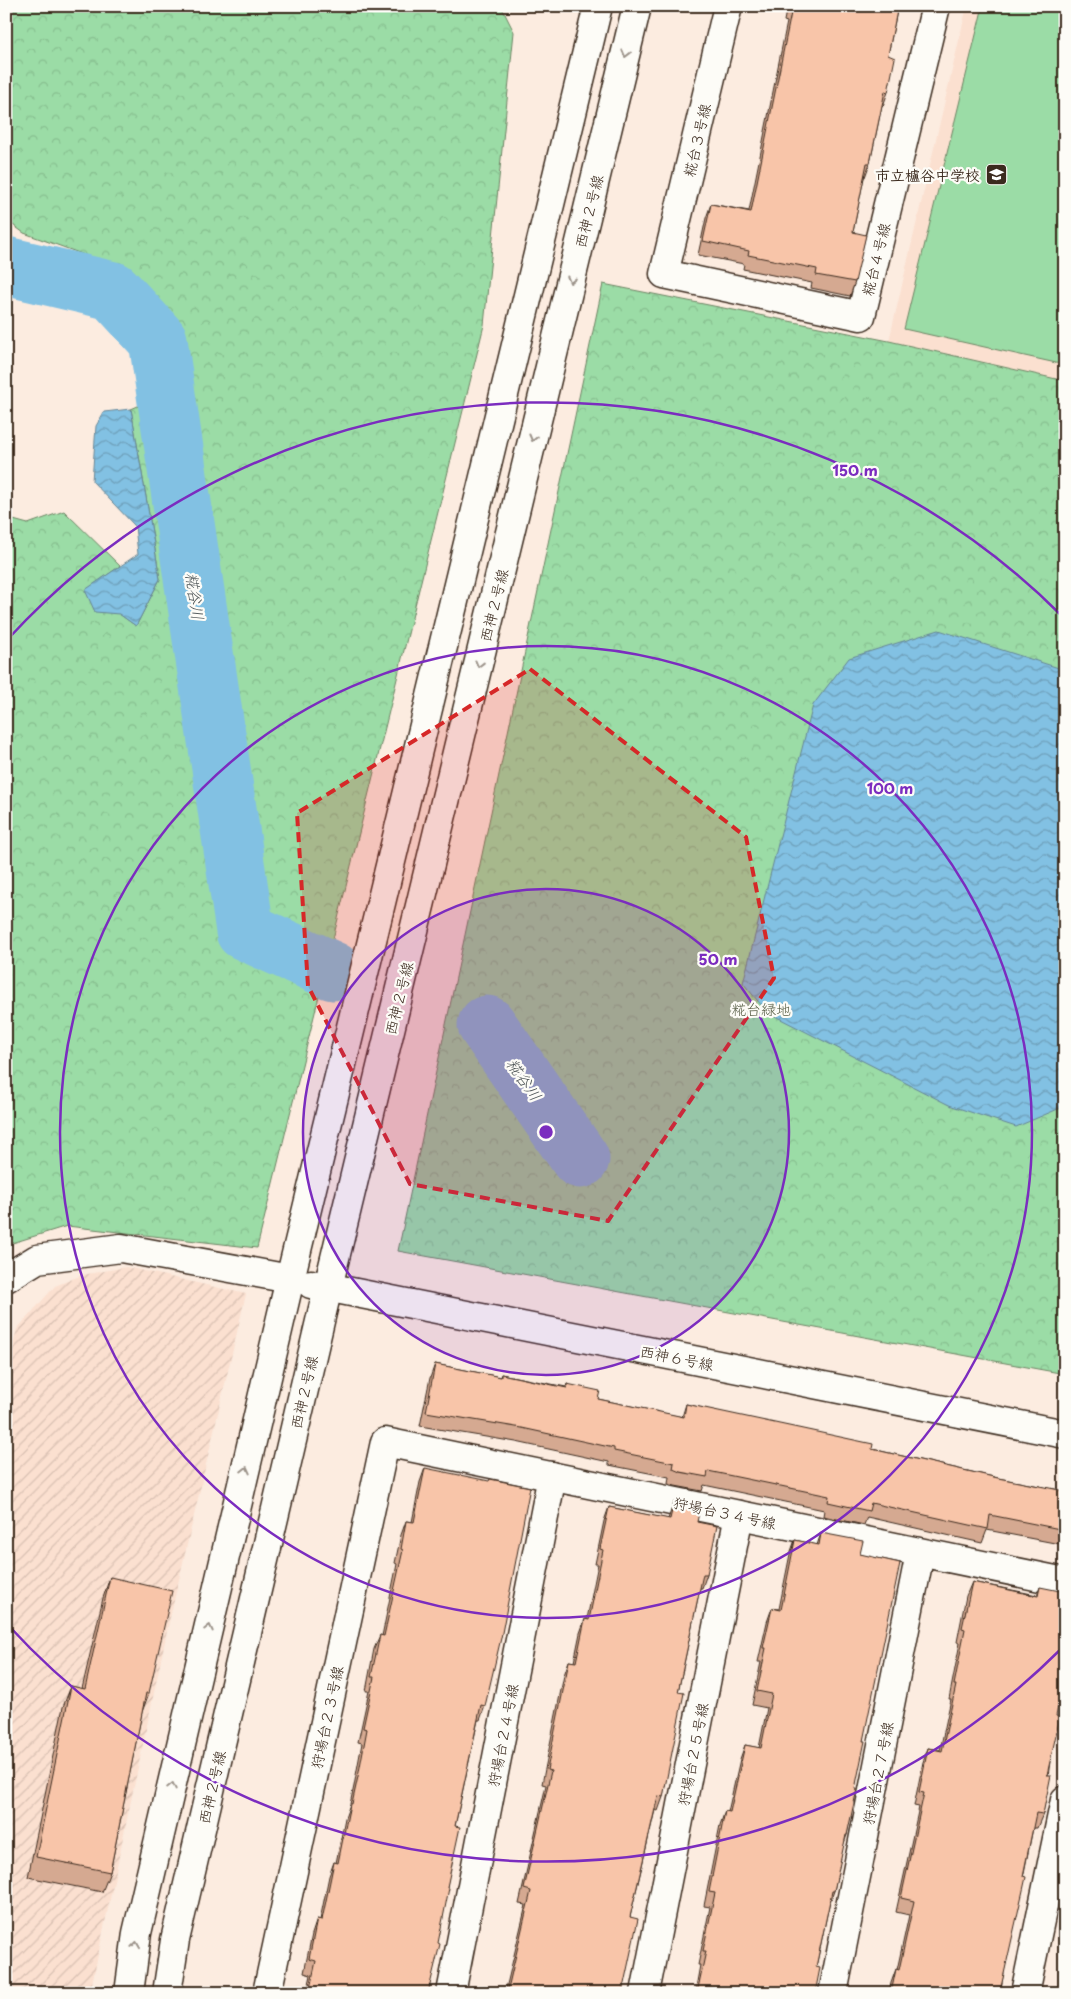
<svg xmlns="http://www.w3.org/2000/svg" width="1071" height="1999" viewBox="0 0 1071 1999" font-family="'Playpen Sans','Klee One',sans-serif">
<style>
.built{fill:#fbe0d0}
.industrial{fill:url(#industrial-furrows)}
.forest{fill:url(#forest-crowns);stroke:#6b8362}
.pitch{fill:#9bdca6;stroke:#6b8362}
.water{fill:url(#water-waves);stroke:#668594}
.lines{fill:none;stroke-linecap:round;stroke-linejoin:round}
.river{stroke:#82c1e3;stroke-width:59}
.minor-casing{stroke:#3b2a1e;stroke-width:31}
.tertiary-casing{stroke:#3b2a1e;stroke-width:31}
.minor{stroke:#fdfcf7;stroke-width:28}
.tertiary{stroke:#fdfcf7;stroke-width:28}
.wall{fill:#d5a991;stroke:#3b2a1e}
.building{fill:#f8c5a9;stroke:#3b2a1e}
.oneway{stroke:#9c938a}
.marked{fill:#d62828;fill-opacity:0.2;stroke:#d62828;stroke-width:4;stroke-dasharray:10 6;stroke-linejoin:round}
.ring{fill:none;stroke:#7b2cbf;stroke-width:2.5}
.labels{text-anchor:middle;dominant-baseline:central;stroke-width:4.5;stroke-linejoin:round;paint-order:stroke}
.street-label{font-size:15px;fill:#3b2a1e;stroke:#fdfcf7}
.poi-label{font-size:15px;font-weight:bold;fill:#3b2a1e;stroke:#fdfcf7;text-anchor:end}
.park-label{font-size:15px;fill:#585f47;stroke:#fdfcf7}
.water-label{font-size:16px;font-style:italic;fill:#505759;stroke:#fdfcf7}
.centre{fill:#7b2cbf;stroke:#fdfcf7;stroke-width:2.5}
.ring-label{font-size:15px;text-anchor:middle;font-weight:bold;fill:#7b2cbf;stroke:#fdfcf7;stroke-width:4.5;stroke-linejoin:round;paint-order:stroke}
</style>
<defs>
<pattern id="industrial-furrows" width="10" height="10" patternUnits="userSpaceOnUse" patternTransform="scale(1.25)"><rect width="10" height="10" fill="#fbe0d0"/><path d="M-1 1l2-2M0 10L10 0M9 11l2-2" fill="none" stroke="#d8c0b2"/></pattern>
<pattern id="forest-crowns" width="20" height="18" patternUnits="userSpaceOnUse" patternTransform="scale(1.25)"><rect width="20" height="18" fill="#9bdca6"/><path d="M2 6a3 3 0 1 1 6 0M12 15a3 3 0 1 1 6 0" fill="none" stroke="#86bd8e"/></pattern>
<pattern id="water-waves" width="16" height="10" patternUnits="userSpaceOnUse" patternTransform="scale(1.25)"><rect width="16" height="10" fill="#82c1e3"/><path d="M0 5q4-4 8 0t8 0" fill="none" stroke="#6c9db7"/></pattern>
</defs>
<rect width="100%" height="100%" fill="#fcece0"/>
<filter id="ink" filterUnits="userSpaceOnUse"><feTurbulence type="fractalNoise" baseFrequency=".02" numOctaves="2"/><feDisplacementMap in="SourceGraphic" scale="10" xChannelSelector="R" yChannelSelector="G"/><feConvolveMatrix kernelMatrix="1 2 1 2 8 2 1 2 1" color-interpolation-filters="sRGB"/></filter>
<g filter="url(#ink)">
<polygon class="built" points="967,6 1065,6 1065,381 889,341"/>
<polygon class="industrial" points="126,1267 246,1294 169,1622 90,1993 6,1993 6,1373 17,1329 55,1286 82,1275"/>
<g class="forest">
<polygon points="6,6 501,6 514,32 484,325 257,1248 67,1226 6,1245 6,518 28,524 64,511 120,566 86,590 136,626 160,579 131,409 175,390 177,345 153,299 137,281 118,267 24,233 6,220"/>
<polygon points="603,284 889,341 1065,381 1065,1374 398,1251"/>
</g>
<polygon class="pitch" points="983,6 1065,6 1065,365 904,329"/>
<g class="water">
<polygon points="131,409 160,579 136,626 119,614 95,612 85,590 138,554 135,526 92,481 96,426 104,412"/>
<polygon points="939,630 1065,670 1065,1106 1016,1127 949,1105 767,1012 743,983 813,705 849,658"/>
</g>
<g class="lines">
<g class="river">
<polyline points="6,266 113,291 158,340 245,931 333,971"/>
<polyline points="487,1025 580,1159"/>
</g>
<defs>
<g id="minor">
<polyline points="728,6 664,274 861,316 936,6"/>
<polyline points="6,1278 37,1259 121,1248 290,1279"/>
<polyline points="267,1993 385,1442 1065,1582"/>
<polyline points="451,1993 552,1476"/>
<polyline points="645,1993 739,1515"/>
<polyline points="833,1993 920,1553"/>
<polyline points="1025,1993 1065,1800"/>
</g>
<g id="tertiary">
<polyline points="311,1284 1065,1434"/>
<polyline points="129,1993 137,1933 290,1279 598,6"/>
<polyline points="167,1993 175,1940 328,1287 637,6"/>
</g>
</defs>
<use href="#minor" class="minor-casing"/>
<use href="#tertiary" class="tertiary-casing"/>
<use href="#minor" class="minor"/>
<use href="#tertiary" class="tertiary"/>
</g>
<g class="wall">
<polygon points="787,6 898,6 888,55 888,92 883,106 882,105 870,163 865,177 864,177 853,232 855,282 850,296 811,288 812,283 743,269 744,264 698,255 706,218 711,204 749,211 787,22 784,21"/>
<polygon points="435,1364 500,1377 501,1374 566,1387 567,1384 598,1399 682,1417 686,1404 872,1449 998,1478 1065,1491 1065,1545 987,1530 982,1543 867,1517 864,1525 823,1516 824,1510 704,1485 702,1491 675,1486 668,1484 669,1477 609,1465 609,1462 516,1442 420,1426 430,1378"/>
<polygon points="425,1468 485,1706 480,1720 478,1720 455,1826 447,1887 428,1993 307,1993 311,1975 304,1973 312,1934 317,1919 320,1920 329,1876 334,1862 336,1863 345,1818 350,1804 354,1786 362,1743 358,1742 369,1691 366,1691 374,1649 380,1635 382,1636 397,1564 395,1563 401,1535 406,1521 412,1522 420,1482"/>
<polygon points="674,1502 697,1522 707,1574 702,1588 700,1588 678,1692 663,1797 658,1811 655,1810 630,1917 622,1993 505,1993 526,1905 519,1904 546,1785 542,1784 564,1675 569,1661 574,1662 580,1633 585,1619 587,1619 598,1564 595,1564 604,1521 609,1507 668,1519"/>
<polygon points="821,1533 860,1554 863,1741 847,1835 843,1846 834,1891 829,1905 816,1967 815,1993 695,1993 700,1965 698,1965 710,1907 704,1906 720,1825 725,1811 728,1812 740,1759 745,1745 759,1748 767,1708 752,1705 761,1662 758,1662 767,1622 772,1608 779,1609 790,1554 795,1540 817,1545"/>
<polygon points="110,1577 149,1693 142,1712 110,1872 102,1892 28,1877 63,1707 71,1686 82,1689 103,1598"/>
<polygon points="972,1582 1037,1595 1040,1587 1056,1716 1043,1814 1037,1828 1033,1828 1001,1987 1007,1993 889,1993 891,1983 896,1969 897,1970 909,1915 896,1912 919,1807 914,1806 923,1762 928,1748 940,1750 951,1699 949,1699 960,1643 957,1642 966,1596"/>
</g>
<g class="building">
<polygon points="789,6 898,6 888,55 895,58 888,92 885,91 870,163 867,163 853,232 866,235 855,282 816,275 817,269 748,255 749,251 703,241 711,204 751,212 792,8 789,7"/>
<polygon points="435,1364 501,1377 501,1374 567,1388 567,1384 600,1391 598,1399 684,1417 686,1404 873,1444 872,1449 998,1478 1065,1491 1065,1530 990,1515 988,1529 871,1503 869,1511 828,1502 829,1496 708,1471 707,1477 680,1472 673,1469 674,1463 614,1451 614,1448 522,1428 426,1412"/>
<polygon points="425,1468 489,1481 490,1479 530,1487 501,1638 485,1706 481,1705 455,1826 460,1827 447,1887 449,1888 438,1943 440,1944 428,1993 309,1993 316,1961 309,1959 317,1919 322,1920 334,1862 338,1863 350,1804 352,1804 359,1772 367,1729 363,1728 374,1677 371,1677 380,1635 384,1636 403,1550 401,1549 406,1521 414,1522"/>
<polygon points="674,1502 700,1508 697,1522 717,1526 707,1574 703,1574 678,1692 684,1693 663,1797 658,1796 630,1917 638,1919 622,1993 507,1993 531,1891 524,1889 551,1771 547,1770 569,1661 576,1662 585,1619 589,1620 603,1550 600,1549 609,1507 670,1519"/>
<polygon points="821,1533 863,1541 860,1554 900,1563 863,1741 865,1741 855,1789 857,1789 847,1835 846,1835 834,1891 832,1891 816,1967 820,1968 815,1993 697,1993 706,1951 703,1951 715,1893 709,1892 725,1811 730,1812 745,1745 761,1748 772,1694 757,1691 766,1648 763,1648 772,1608 781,1610 795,1540 819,1545"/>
<polygon points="110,1577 172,1591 149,1693 146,1693 110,1872 36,1857 71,1686 85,1689"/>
<polygon points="972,1582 1038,1596 1040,1587 1065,1592 1065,1675 1056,1716 1060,1717 1047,1775 1051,1775 1043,1814 1036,1813 1023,1876 1026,1877 1001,1987 1007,1989 1007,1993 891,1993 896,1969 899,1970 914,1901 901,1898 924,1793 919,1792 928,1748 942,1751 956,1685 954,1685 965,1629 962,1628"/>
</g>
<defs><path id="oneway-chevron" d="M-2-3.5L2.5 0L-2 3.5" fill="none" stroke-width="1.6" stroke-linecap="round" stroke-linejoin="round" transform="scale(1.25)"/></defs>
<g class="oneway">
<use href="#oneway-chevron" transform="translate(626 54) rotate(104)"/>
<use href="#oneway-chevron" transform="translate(571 280) rotate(104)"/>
<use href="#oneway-chevron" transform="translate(533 438) rotate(104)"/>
<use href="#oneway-chevron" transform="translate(479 664) rotate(104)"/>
<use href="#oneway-chevron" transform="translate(246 1470) rotate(-77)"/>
<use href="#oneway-chevron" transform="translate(209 1628) rotate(-77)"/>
<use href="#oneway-chevron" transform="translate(172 1786) rotate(-77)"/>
<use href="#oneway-chevron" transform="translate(136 1945) rotate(-82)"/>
</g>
</g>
<path class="marked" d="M530 669 746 837 774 978 608 1221 410 1184 308 986 297 813Z"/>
<circle cx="546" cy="1132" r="243" fill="#7b2cbf" fill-opacity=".12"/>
<g class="ring">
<circle cx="546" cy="1132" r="243"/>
<circle cx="546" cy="1132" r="486"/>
<path d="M1062 1648A730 730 0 0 1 8 1625M8 639A730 730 0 0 1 1062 616"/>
</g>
<defs>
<symbol id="school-square" viewBox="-11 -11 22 22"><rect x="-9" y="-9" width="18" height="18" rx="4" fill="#3b2a1e" stroke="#fdfcf7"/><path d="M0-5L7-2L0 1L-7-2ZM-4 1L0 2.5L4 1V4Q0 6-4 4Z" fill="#fff"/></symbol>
</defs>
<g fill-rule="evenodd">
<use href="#school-square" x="984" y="162" width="25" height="25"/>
</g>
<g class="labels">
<g class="street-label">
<text transform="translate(696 140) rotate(-77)">糀台３号線</text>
<text transform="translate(588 211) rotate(-76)">西神２号線</text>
<text transform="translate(875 259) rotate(-76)">糀台４号線</text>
<text transform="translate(493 605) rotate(-76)">西神２号線</text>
<text transform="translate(398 998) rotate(-76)">西神２号線</text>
<text transform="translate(677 1357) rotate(11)">西神６号線</text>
<text transform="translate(303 1392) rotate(-77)">西神２号線</text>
<text transform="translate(725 1512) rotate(12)">狩場台３４号線</text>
<text transform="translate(326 1717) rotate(-78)">狩場台２３号線</text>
<text transform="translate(502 1735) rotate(-79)">狩場台２４号線</text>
<text transform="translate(692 1754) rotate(-79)">狩場台２５号線</text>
<text transform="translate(877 1773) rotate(-79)">狩場台２７号線</text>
<text transform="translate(211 1787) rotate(-77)">西神２号線</text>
</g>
<g class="poi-label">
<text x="980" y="174">市立櫨谷中学校</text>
</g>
<g class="park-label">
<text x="761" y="1008">糀台緑地</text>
</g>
<g class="water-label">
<text transform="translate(196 596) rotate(82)">糀谷川</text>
<text transform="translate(525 1079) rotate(55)">糀谷川</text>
</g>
</g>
<circle cx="546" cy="1132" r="8" class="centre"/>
<g class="ring-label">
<text x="855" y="476">150 m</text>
<text x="890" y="794">100 m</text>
<text x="718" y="965">50 m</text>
</g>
<rect width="1071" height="1999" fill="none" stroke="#fdfcf7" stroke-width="25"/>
<rect x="12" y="12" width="1046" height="1974" fill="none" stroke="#3b2a1e" stroke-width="2" filter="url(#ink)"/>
</svg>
